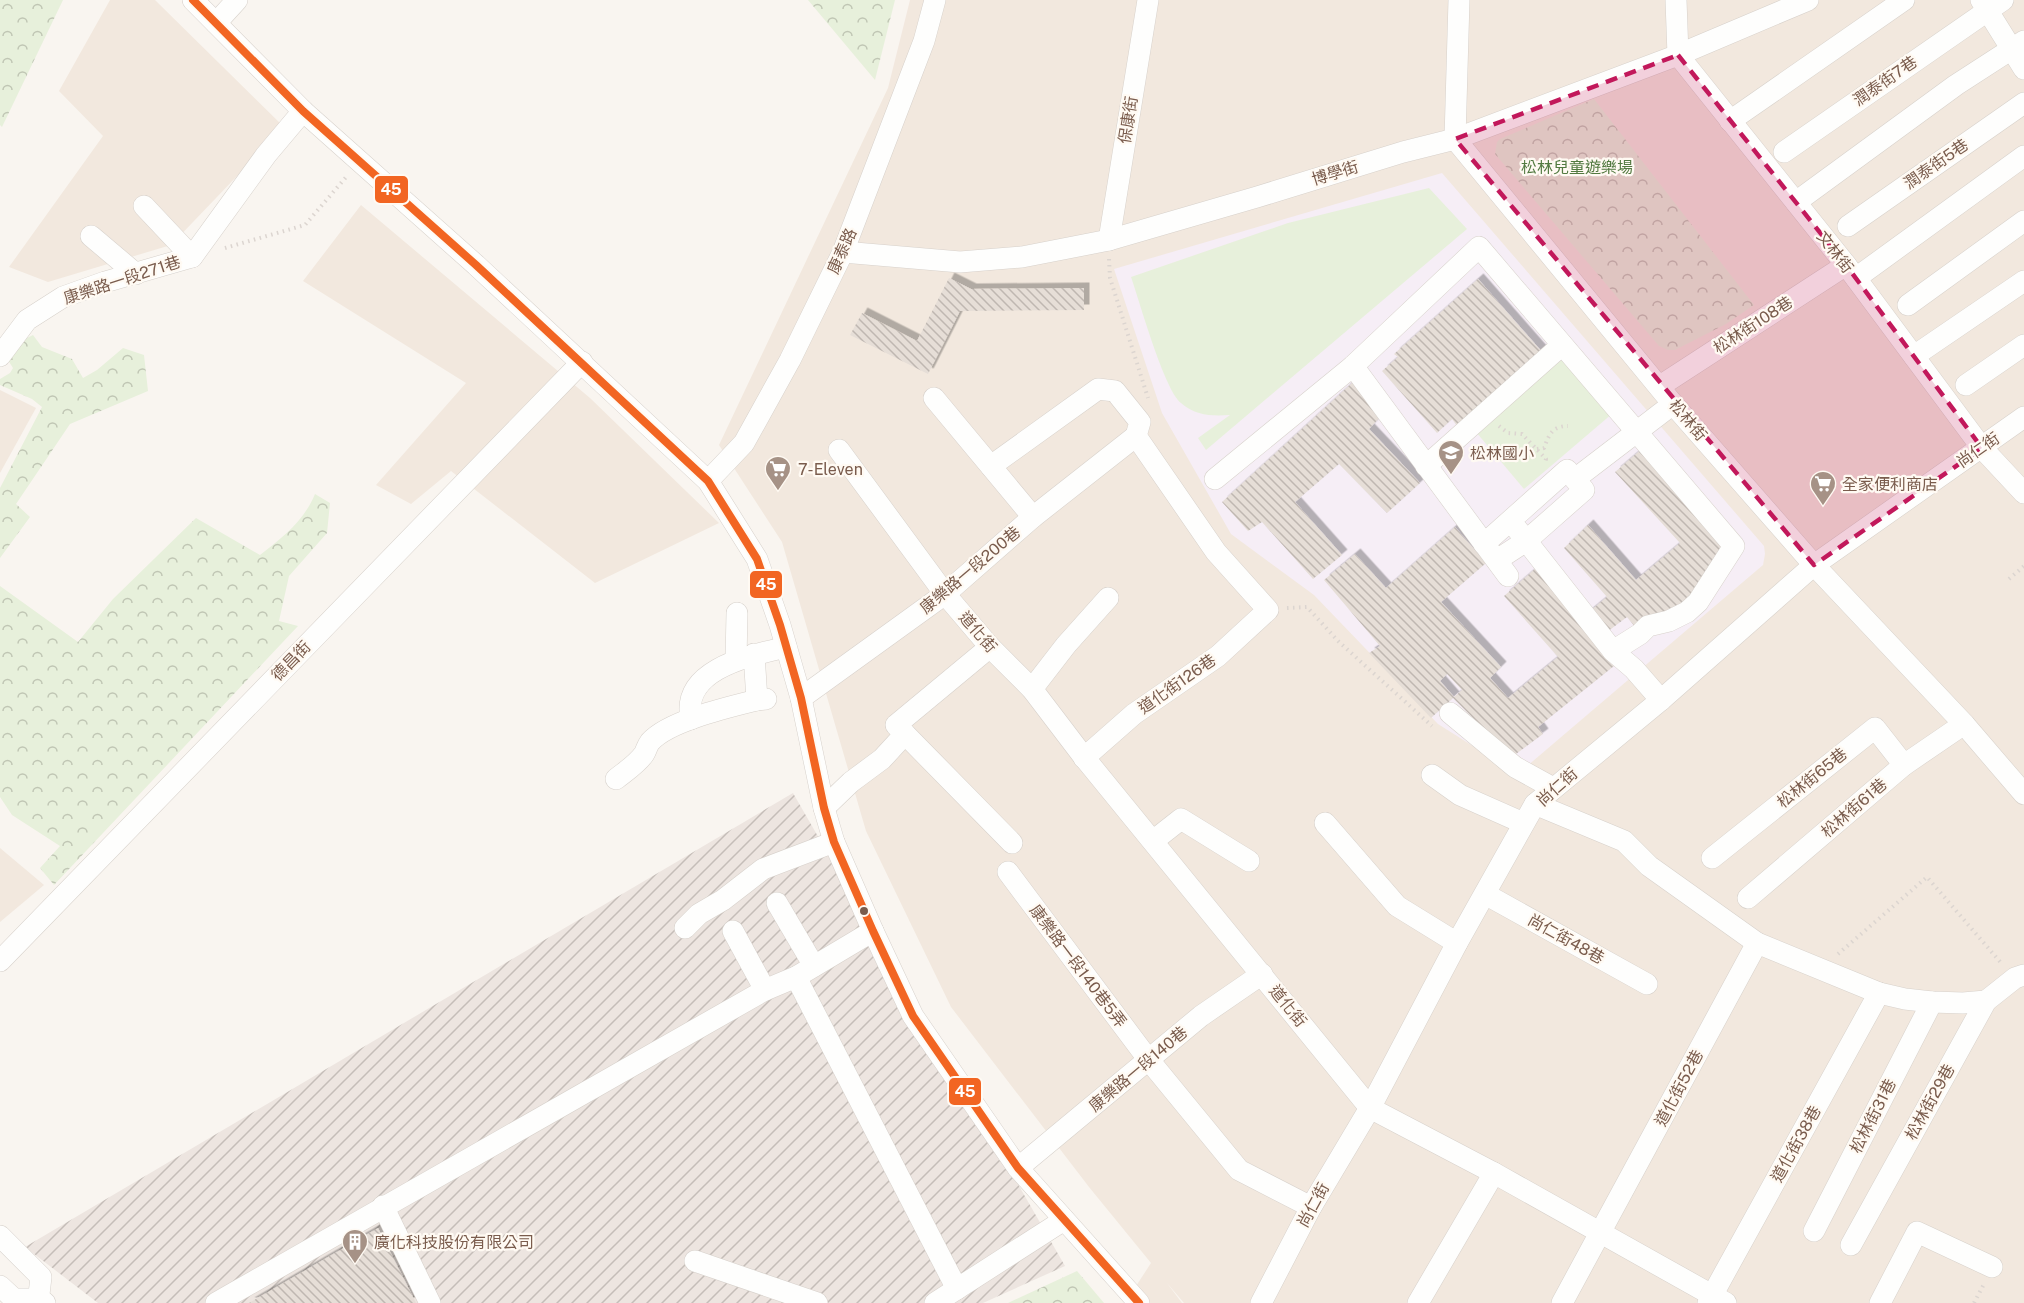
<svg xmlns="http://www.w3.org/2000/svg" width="2024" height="1303" viewBox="0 0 2024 1303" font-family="'Public Sans','Noto Sans TC',sans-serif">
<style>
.residential{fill:#f2e8de}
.industrial{fill:url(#industrial-furrows)}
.education{fill:#f6eef6}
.grass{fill:#e7f0db}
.forest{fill:url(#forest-crowns)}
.building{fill:url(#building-back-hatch);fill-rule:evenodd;filter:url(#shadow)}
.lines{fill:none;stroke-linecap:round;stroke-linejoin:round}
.minor-casing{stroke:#d7d1cb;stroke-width:22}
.path{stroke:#dcd5d0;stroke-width:4;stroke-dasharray:1.5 4.5;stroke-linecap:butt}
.minor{stroke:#fefefd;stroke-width:21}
.bus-1-casing{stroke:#fffaf3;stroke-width:12}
.bus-1{stroke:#f26522;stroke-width:8}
.marked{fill:#c2185b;fill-opacity:0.2;stroke:#c2185b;stroke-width:4.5;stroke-dasharray:12 8;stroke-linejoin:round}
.bus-dot{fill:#7a5c4d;stroke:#fffaf3;stroke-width:2}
.labels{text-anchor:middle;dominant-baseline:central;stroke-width:4.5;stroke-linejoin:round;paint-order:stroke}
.street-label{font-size:16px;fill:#7a5c4d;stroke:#fffaf3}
.park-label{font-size:16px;fill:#537a41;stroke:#fffaf3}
.poi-label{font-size:16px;fill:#7a5c4d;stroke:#fffaf3;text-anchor:start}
.line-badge{stroke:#fffaf3;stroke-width:2}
.badge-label{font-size:16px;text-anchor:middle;font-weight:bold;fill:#fff}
</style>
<defs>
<pattern id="industrial-furrows" width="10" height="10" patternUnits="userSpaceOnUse" patternTransform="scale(1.5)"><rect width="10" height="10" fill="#ede5e0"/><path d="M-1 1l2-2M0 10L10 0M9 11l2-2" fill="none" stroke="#c5bdb8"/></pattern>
<pattern id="forest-crowns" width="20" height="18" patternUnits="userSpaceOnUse" patternTransform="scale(1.5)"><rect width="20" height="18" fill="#e7f0db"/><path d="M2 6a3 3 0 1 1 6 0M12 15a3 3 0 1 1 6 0" fill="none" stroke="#c0c6b4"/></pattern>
<pattern id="building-back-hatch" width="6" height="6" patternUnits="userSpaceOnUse" patternTransform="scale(1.5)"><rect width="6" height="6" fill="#e6ded7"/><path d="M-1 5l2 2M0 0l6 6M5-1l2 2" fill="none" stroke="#bfb7b1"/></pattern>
<filter id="shadow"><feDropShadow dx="5.5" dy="-5.5" stdDeviation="0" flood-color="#0004"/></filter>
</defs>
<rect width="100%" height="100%" fill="#f9f5f0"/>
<g class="residential">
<polygon points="110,0 155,0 284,127 171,245 48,282 9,267 103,136 59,91"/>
<polygon points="910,0 2024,0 2024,1303 1184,1303 1167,1283 1182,1303 1125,1303 1151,1263 1089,1187 951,1007 866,831 782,542 719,445 888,88"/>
<polygon points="361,205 590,398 719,523 595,583 451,471 411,504 376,485 466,383 303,281"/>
<polygon points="0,390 36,408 0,473"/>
<polygon points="0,848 44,885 0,922"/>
</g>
<polygon class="industrial" points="793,793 1065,1266 983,1303 98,1303 25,1247"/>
<polygon class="education" points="1442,173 1764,546 1765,554 1763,565 1526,767 1506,767 1438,724 1314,595 1231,534 1162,413 1114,269"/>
<g class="grass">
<path d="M1429 188 1467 229 1206 450 1198 438 1230 415C1212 416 1196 416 1181 403 1164 389 1140 303 1131 277L1288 223Z"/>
<polygon points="1565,357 1613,413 1524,489 1476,432"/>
</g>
<g class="forest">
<polygon points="0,0 63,0 2,127 0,125"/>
<polygon points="808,0 895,0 875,80"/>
<polygon points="1594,99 1754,305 1726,324 1675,350 1668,350 1659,346 1495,154 1497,142 1500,139"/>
<polygon points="33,335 42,347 72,359 83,378 97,370 123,348 144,355 148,391 70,424 16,504 30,517 0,558 0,488 42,407 32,399 0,385 0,379 10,373 13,368 6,357 25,339"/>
<path d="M315 494 330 503 327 533 289 576 279 621 298 626 54 885 40 868 60 846 12 815 0 797V586L78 642 113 599 196 518 260 555C282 538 304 521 315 494Z"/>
<polygon points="1077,1271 1104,1303 1008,1303"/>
</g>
<g class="building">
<polygon points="949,278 971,289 1084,288 1084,310 960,311 928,374 850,335 862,313 917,341"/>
<polygon points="1478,279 1543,353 1457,426 1452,419 1437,433 1382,371 1398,357 1394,354"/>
<polygon points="1352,383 1381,416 1369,429 1420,483 1387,513 1339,464 1295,502 1342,555 1313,579 1262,522 1248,531 1222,502"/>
<path d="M1643 448 1725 547 1699 598 1636 628 1627 617 1599 638 1619 662 1538 727 1543 734 1512 757 1453 698 1431 718 1369 653 1380 646 1324 580 1355 554 1386 588 1455 527 1486 563 1441 602 1501 667 1490 678 1508 698 1558 657 1504 596 1535 569 1578 621 1607 597 1564 548 1588 525 1636 580 1680 543 1615 472ZM1447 674 1462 690 1454 697 1440 681Z"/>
<polygon points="378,1228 416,1303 249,1303"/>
</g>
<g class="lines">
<defs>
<g id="minor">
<polyline points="193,0 303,111 476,265 708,481 757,559 780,625 801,698 824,808 834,842 873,931 913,1016 1018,1168 1139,1303"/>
<polyline points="1459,0 1455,139 1673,404 1814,565 1964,724 2024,794"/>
<polyline points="1676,0 1678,55 1846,265 1982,448 2024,493"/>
<polyline points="1981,0 2024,69"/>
<polyline points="216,23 237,0"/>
<polyline points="1730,121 1904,0"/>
<polyline points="1784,152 2003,0"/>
<polyline points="1796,202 1956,85 2024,41"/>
<polyline points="144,206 192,257"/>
<polyline points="1848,226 2024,103"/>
<polyline points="91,236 136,274"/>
<polyline points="1109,240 1148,0"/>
<polyline points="843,252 960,262 1022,257 1109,240 1257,197 1403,152 1455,139 1678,55 1808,0"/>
<polyline points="1856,278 2024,156"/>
<polyline points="1908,305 2024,221"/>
<polyline points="0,356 27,320 63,297 105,282 192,257 266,155 303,111"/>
<polyline points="1914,356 2024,281"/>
<polyline points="1353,366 1508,576"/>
<polyline points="1966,385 2024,345"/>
<polyline points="1660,386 1846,265"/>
<polyline points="934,398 1033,517"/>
<polyline points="839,450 945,594 990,647 1032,689 1083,756 1370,1108 1494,1173 1726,1303"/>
<polyline points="991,466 1098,389 1115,391 1140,422 1136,436"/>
<polyline points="1426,466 1562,345"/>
<polyline points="1215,479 1353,366 1479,247 1734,546 1698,602 1687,612 1669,621 1648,626 1640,634 1613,651"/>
<polyline points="1575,479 1673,404"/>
<polyline points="708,481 744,443 790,360 843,252 924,41 935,0"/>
<polyline points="1517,529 1613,651 1634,669 1661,700"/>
<polyline points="1484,544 1567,470 1584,490 1526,541 1497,560"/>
<polyline points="754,654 757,700"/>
<polyline points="736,660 737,613"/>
<polyline points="1032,689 1066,645 1108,598"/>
<polyline points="801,698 945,594 1033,517 1136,436"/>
<polyline points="1450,713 1515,767 1553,788"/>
<path d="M691 719C681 669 749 656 786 647"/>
<polyline points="905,734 1012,843"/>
<polyline points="1084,758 1134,714 1218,656 1268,610 1216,552 1136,436"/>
<polyline points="1432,775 1460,795 1523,823"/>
<path d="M616 779C626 771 637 764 644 754 646 751 647 746 650 742 668 721 729 707 757 700L766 699"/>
<polyline points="1535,804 1624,841 1649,866 1757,943 1879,993 1905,999 1932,1002 1963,1003 1986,1001"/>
<polyline points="824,808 851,782 882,759 905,734 896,725 990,647"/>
<polyline points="1325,823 1397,906 1457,943"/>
<polyline points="1153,841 1181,819 1249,861"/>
<polyline points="1712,858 1875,728 1904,765"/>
<polyline points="1008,872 1148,1059 1239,1170 1311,1207"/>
<polyline points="1485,894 1647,984"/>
<polyline points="1748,898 1904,765 1964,724"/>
<polyline points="777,903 814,966"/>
<polyline points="685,928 699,914 723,900 763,869 834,842"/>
<polyline points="733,931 765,990"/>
<polyline points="0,961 582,362"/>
<polyline points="796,977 957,1289"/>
<polyline points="1018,1168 1201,1016 1262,974"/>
<polyline points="383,1206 430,1303"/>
<polyline points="1814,1231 1932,1002"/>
<polyline points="0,1236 41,1277 38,1303"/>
<polyline points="1851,1245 1986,1001 2015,978 2024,975"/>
<polyline points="695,1261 817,1303"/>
<polyline points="0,1286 14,1299 39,1299 45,1303"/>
<polyline points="216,1303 765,990 796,977 873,931"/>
<polyline points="935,1303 1064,1220"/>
<polyline points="1261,1303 1311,1207 1370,1108 1457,943 1535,804 1661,700 1814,565 2024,417"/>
<polyline points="1418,1303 1494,1173"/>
<polyline points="1562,1303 1757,943"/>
<polyline points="1708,1303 1879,993"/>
<polyline points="1880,1303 1917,1232 1992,1267"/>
</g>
</defs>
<use href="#minor" class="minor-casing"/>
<g class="path">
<polyline points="225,248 305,225 347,176"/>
<polyline points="1109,259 1110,278 1148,398"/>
<polyline points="1499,426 1508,433 1522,434 1546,459 1545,462"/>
<path d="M1537 449 1544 448C1549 435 1552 426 1568 426"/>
<polyline points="2009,579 2024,566"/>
<polyline points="1287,608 1307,607 1339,642 1432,726"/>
<polyline points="1838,954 1927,877 2002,964"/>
<polyline points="1974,1303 1984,1284"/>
</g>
<use href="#minor" class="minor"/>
<defs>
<polyline id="bus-1" points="193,0 303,111 476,265 708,481 757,559 780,625 801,698 824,808 834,842 873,931 913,1016 1018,1168 1139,1303"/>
</defs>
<use href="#bus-1" class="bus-1-casing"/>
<use href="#bus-1" class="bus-1"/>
</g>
<path class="marked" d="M1678 55 1846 265 1982 448 1814 565 1455 139Z"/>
<defs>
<symbol id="school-pin" viewBox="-11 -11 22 30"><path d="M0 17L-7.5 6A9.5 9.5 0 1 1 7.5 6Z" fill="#a69286" stroke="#fffaf3"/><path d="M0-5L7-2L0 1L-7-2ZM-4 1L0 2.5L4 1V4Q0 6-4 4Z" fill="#fff"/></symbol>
<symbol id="supermarket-pin" viewBox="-11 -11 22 30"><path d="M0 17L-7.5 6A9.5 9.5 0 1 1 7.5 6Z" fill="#a69286" stroke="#fffaf3"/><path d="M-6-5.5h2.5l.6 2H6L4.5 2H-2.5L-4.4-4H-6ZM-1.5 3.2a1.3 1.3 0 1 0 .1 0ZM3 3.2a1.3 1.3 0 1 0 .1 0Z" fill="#fff"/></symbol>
<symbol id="building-pin" viewBox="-11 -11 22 30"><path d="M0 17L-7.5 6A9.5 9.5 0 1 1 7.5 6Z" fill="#a69286" stroke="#fffaf3"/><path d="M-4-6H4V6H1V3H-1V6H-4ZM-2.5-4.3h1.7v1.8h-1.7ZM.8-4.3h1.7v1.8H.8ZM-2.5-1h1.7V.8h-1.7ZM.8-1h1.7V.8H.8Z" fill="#fff"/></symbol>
</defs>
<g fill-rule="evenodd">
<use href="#school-pin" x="1436" y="438" width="30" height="40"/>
<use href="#supermarket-pin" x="763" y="454" width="30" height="40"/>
<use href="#supermarket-pin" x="1808" y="469" width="30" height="40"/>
<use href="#building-pin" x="340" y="1227" width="30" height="40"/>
</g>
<circle class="bus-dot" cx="864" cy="911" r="5"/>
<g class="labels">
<g class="street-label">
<text transform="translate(1885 81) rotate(-35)">潤泰街7巷</text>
<text transform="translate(1128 120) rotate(-81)">保康街</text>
<text transform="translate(1936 164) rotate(-35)">潤泰街5巷</text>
<text transform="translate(1335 173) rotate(-17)">博學街</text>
<text transform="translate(842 251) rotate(-66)">康泰路</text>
<text transform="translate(1835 252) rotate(52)">文林街</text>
<text transform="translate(122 280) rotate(-18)">康樂路一段271巷</text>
<text transform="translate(1753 325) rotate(-33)">松林街108巷</text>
<text transform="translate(1688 420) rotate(50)">松林街</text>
<text transform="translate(1978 450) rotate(-35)">尚仁街</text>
<text transform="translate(970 570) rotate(-40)">康樂路一段200巷</text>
<text transform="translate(978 632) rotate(49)">道化街</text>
<text transform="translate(291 661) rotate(-46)">德昌街</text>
<text transform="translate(1177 684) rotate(-35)">道化街126巷</text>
<text transform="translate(1812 778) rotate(-39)">松林街65巷</text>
<text transform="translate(1557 787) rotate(-42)">尚仁街</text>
<text transform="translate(1854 808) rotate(-41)">松林街61巷</text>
<text transform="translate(1566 939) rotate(29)">尚仁街48巷</text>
<text transform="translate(1078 966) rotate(53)">康樂路一段140巷5弄</text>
<text transform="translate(1288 1006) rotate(51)">道化街</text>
<text transform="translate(1138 1069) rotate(-40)">康樂路一段140巷</text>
<text transform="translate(1679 1088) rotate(-62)">道化街52巷</text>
<text transform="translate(1930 1102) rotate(-61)">松林街29巷</text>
<text transform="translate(1873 1116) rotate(-63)">松林街31巷</text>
<text transform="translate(1796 1144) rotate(-61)">道化街38巷</text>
<text transform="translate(1313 1205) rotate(-61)">尚仁街</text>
</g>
<g class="park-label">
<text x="1577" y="167">松林兒童遊樂場</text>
</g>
<g class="poi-label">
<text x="1470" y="453">松林國小</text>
<text x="798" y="469">7-Eleven</text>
<text x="1842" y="484">全家便利商店</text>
<text x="374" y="1242">廣化科技股份有限公司</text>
</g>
</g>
<g class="line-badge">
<rect x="374" y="175" width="35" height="29" rx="6" fill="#f26522"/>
<rect x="749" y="570" width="34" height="29" rx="6" fill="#f26522"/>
<rect x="948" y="1077" width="34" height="29" rx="6" fill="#f26522"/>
</g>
<g class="badge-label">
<text x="391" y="195">45</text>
<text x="766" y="590">45</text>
<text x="965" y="1097">45</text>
</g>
</svg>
